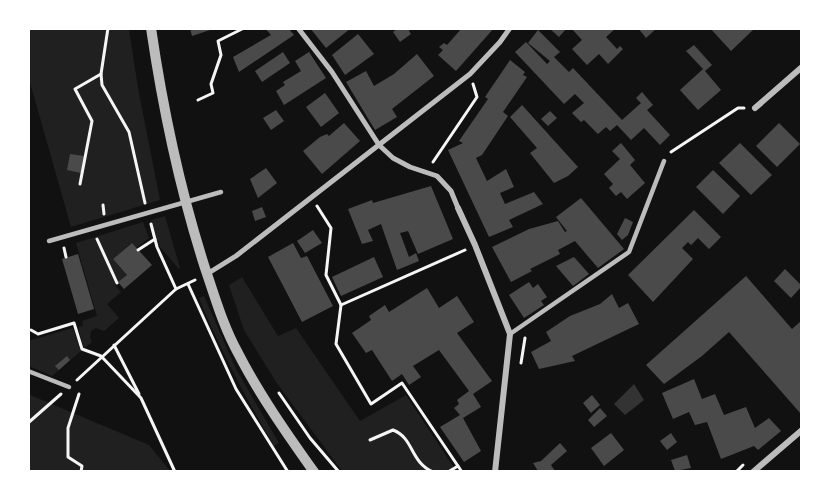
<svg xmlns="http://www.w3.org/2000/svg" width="830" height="500" viewBox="0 0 830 500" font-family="'Noto Sans',sans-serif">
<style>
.green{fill:#202020}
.water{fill:#333}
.building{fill:#4a4a4a}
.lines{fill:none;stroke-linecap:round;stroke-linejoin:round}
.path{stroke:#f5f5f5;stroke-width:3}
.service{stroke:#bcbcbc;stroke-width:4.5}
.pedestrian{stroke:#bcbcbc;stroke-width:5}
.minor{stroke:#bcbcbc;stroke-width:6}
.tertiary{stroke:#bcbcbc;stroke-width:10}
</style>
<rect width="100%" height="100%" fill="#111"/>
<g class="green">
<polygon points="29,29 129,29 138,88 160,200 71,227 29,79"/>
<polygon points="165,216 180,268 179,269 160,247 151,220"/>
<polygon points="143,222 149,238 136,248 131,243 113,259 127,275 115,285 121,292 107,304 119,318 104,331 96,328 91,331 90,337 92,342 84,348 78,327 83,326 82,321 97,316 76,243"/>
<polygon points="242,277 278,336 296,328 360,421 406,395 456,471 342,471 276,382 244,330 229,285"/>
<path d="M204 296 236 369 279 443 274 446C246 398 220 350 199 298Z"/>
<polygon points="73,328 81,351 52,376 29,366 28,341"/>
<polygon points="28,394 149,445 170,471 29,471"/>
</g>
<polygon class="water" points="634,384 644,400 625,415 614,404"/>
<g class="building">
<polygon points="190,28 213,28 213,29 192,36"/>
<polygon points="265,28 288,28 294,35 239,72 233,57 271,35"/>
<polygon points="310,28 351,28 326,48"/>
<polygon points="398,28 411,28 409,31 411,34 400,42 393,32"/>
<polygon points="462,28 494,28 456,71 438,55 443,50 439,47 444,43 447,45"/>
<polygon points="549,28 567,28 559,37"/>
<polygon points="571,28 616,28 606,37 617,49 620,46 623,49 608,64 599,54 587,65 572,49 582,40"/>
<polygon points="638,28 657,28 646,38"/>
<polygon points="710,28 755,28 731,51"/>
<polygon points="538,30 560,52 554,57 569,72 573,68 622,120 641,103 636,98 642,92 653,105 647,110 670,135 660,145 644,128 631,140 617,125 610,131 606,127 598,134 584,120 581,122 572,113 584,103 575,94 564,104 515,52 526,42 547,64 550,61 528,43"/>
<polygon points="358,34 374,54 345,75 332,55"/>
<polygon points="694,45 712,65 705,71 721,90 698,110 680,90 703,69 686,51"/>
<polygon points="283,52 290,63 262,82 255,71"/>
<polygon points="309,52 326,78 284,105 276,91 285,85 283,82 301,71 295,61"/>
<polygon points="417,54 434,76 392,109 397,117 375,130 346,82 366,71 374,86 394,74"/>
<polygon points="510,60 525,72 523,75 527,77 503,112 508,116 482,155 476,158 487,181 506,169 514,187 500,193 505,204 534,192 543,204 509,220 513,227 489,237 448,150 463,143 459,141 488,99 485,97"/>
<polygon points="325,93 339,113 321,127 306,107"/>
<polygon points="522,105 578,167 568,176 554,183 530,153 537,148 510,117"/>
<polygon points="276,110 284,121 271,130 263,118"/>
<polygon points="550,111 557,118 548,126 541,119"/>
<polygon points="344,123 360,141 322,174 303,151 320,137 327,134 329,136"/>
<polygon points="779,123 800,144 777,167 756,146"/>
<polygon points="621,143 635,160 630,165 645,183 627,199 621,192 616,196 609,188 613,184 604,174 620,159 612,151"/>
<polygon points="740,143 772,175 751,195 719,163"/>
<polygon points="70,154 84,156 81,173 67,170"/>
<polygon points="266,168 277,183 258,198 250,179"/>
<polygon points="713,170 740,196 723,214 696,187"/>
<polygon points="431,186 453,239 418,254 408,231 400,233 409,257 416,253 419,261 397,270 381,224 368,230 373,241 362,244 348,209 372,200 373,203"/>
<polygon points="581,198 624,249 598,268 575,241 558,250 560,254 530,269 532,271 511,282 492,247 529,229 558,221 565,232 567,231 556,217"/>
<polygon points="262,207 266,217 255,221 252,211"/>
<polygon points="694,210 721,237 709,249 698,238 691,245 688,242 682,248 693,259 653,302 628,275"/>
<polygon points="625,218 633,222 628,235 622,240 617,234"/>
<polygon points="313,230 322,243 305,253 297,241"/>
<polygon points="132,243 152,265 124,289 118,282 127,275 113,259"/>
<polygon points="293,243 301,258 307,256 333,306 302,322 268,257"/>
<polygon points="78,254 94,309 78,314 62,259"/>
<polygon points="374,257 383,277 341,296 332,277"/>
<polygon points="574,257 589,274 573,286 556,266"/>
<polygon points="785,269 801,285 801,287 791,298 774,281"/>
<polygon points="746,276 792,329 801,321 801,414 729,332 702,356 664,384 646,365"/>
<polygon points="529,282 533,288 538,284 547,297 541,301 544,305 524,318 509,295"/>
<polygon points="427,288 439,308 457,296 474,322 457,333 492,381 473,394 481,407 463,418 481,451 464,462 440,427 460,415 454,408 459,404 457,400 469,391 439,350 413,366 421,377 409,385 402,374 392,381 372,350 366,353 352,333 371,320 369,316 385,305 389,312"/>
<polygon points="612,294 619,308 628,303 639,324 572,356 575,361 539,369 531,352 551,341 546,332 570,316 600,304"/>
<polygon points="67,356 70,360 59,370 55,366"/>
<polygon points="694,379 702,399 715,394 724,415 746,407 755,428 769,418 781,431 758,450 754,446 721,459 707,422 695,425 689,412 673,419 662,393"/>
<polygon points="592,395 600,405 591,413 583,403"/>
<polygon points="600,408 607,416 594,427 588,420"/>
<polygon points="611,433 624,450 604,466 591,448"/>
<polygon points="671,433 677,442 667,450 660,441"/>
<polygon points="560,443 567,451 551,465 555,471 538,471 533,463 541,461"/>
<polygon points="687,455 691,468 675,471 671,460"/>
</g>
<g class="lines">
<g class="path">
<polyline points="108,28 101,74 102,85 129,132 145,203"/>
<polyline points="198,100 213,93 211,84 221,55 218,41 244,28"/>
<polyline points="671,152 738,108 744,108"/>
<polyline points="433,162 477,97 473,84"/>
<polyline points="80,184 92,121 75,89 101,74"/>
<polyline points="103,205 104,214"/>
<polyline points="317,206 331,228 326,275 341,305 465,250"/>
<polyline points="151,224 157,247 176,289"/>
<polyline points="97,239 117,283"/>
<polyline points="64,248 66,257"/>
<polyline points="138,250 155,239"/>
<polyline points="188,284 236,389 288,472"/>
<polyline points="341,305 336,344 371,404 402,383 462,472"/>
<polyline points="31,330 38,334 74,323 82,349 101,356 141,398 175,472"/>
<polyline points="114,345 139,394"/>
<polyline points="521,363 525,338"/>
<polyline points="77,380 176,289 195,280"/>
<polyline points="279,393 310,438 339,472"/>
<polyline points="79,394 68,428 68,457 82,466 81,472"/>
<polyline points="28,423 61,394"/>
<path d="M370 440 393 430C414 438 410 462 433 472"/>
<polyline points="448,472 458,466"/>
<polyline points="736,472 743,465"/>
</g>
<g class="service">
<polyline points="49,241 221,192"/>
<polyline points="510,334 629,252 664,161"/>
<polyline points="28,371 69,387"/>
</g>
<g class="pedestrian">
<polyline points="298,28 332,72 379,145 393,158 410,167 437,176 451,191 458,208"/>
<polyline points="207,274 236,256 470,74 500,42 510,28"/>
</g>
<g class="minor">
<polyline points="755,108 802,67"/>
<polyline points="458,208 475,245 510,334 495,472"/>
<polyline points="753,472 802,430"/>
</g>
<path class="tertiary" d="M151 28C163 110 180 190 205 268 215 297 223 326 238 353 259 394 287 434 314 472"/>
</g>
<rect width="830" height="500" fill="none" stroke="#ffffff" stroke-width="60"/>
</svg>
